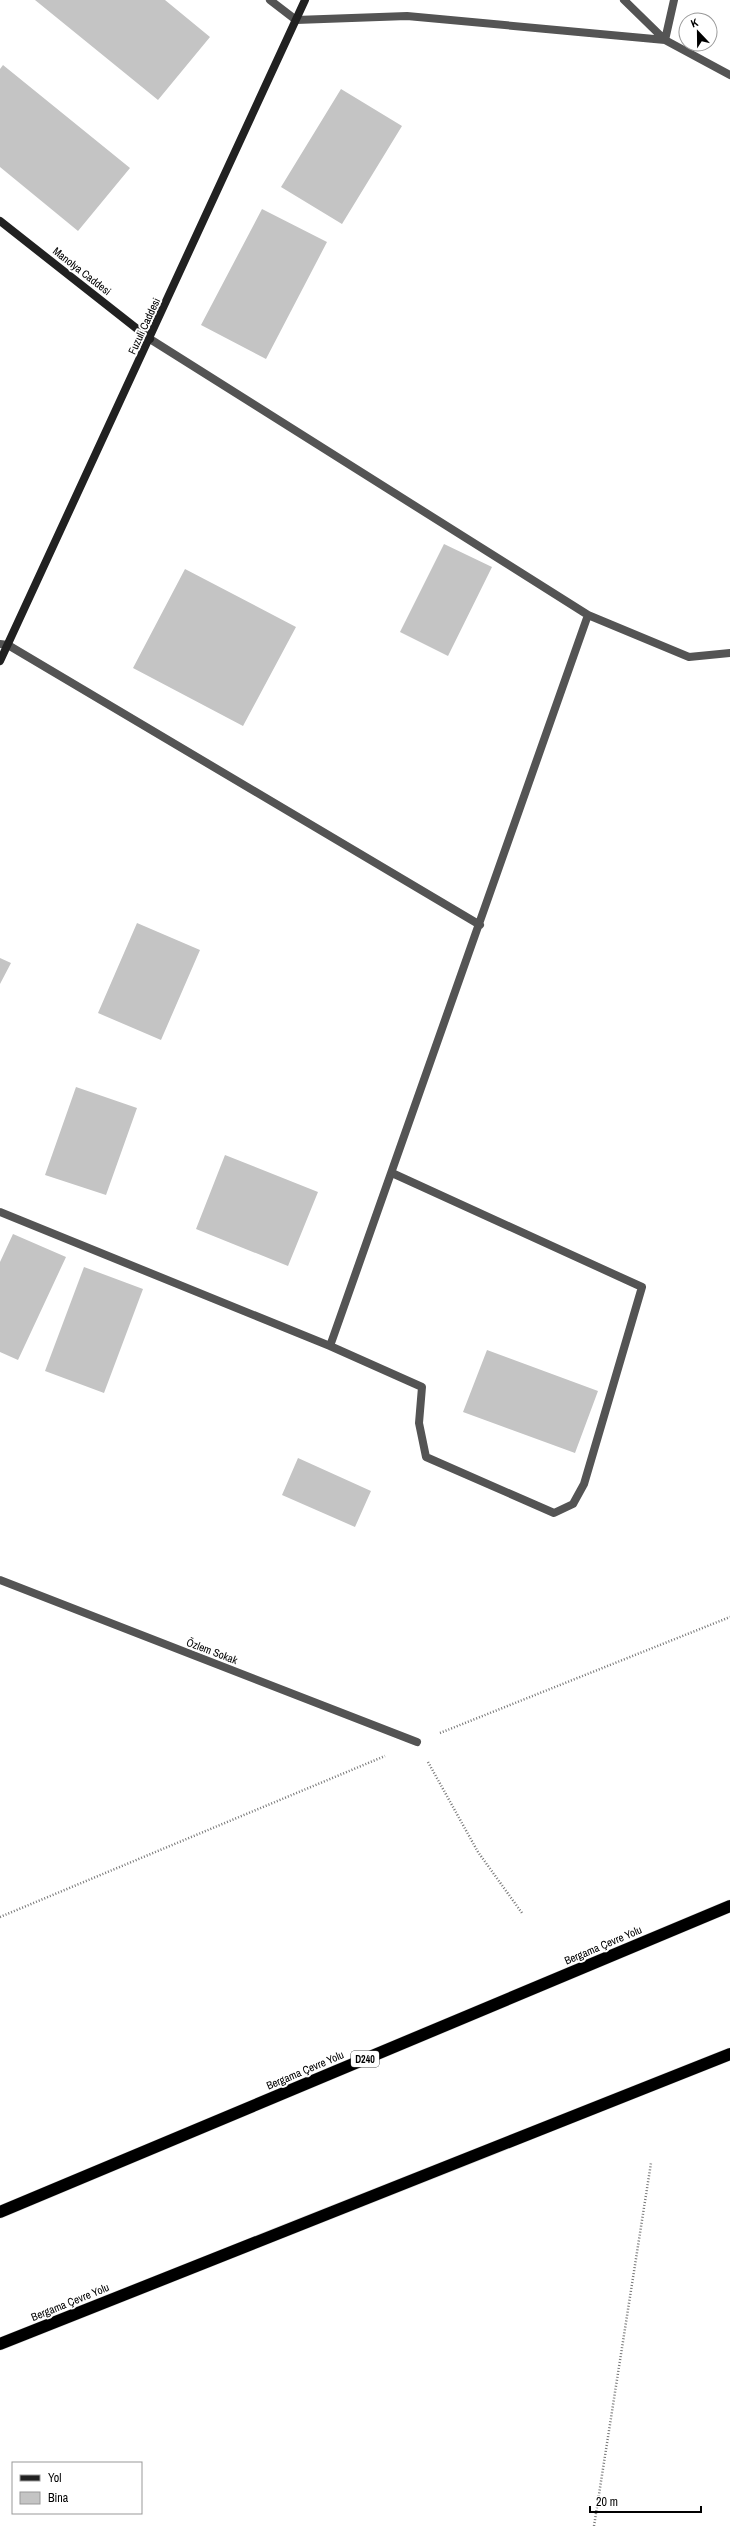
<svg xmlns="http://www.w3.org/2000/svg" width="730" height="2526" viewBox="0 0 730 2526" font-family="'Archivo Narrow',sans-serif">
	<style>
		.building { fill: #c4c4c4 }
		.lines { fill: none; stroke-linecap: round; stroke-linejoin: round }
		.highway-casing { stroke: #dbdbdb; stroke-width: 13 }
		.path { stroke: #767676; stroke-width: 2.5; stroke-dasharray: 1 2; stroke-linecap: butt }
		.street { stroke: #545454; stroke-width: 8 }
		.secondary { stroke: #212121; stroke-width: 8 }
		.highway { stroke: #000; stroke-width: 12 }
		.labels { text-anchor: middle; stroke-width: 4; stroke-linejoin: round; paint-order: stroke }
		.shield { fill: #fff; stroke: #4c4c4c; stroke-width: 1 }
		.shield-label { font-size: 10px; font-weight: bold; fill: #000 }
		.street-label { font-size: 11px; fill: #000; stroke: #fff }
	</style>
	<rect width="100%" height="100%" fill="#fff"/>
	<path class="building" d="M35,0H165L210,37L158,100Z
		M3,65L130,168L78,231L0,167V69Z
		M341,89L402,126L342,224L281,187Z
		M262,209L327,242L266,359L201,325Z
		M444,544L492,567L448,656L400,632Z
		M185,569L296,627L243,726L133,668Z
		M137,923L200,950L161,1040L98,1013Z
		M0,958L11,963L0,984Z
		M76,1087L137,1108L106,1195L45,1175Z
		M225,1155L318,1192L288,1266L196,1229Z
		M13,1234L66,1257L18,1360L0,1352V1262Z
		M84,1267L143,1289L104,1393L45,1371Z
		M487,1350L598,1391L575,1453L463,1412Z
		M298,1458L371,1491L355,1527L282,1495Z"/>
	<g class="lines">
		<g class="highway-casing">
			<path id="highway" d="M0,2212L730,1906
				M0,2344L730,2054"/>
		</g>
		<path class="path" d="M440,1733L730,1617
			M428,1762L478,1852L522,1913
			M0,1917L385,1756
			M594,2526L651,2163"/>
		<path class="street" d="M270,0L296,20L407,16L665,40L730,75
			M624,0L665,40
			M665,40L674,0
			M150,339L588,615L689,657L730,653
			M0,644L8,645L480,925
			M0,1212L330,1346L588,615
			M330,1346L422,1387L419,1423L426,1457L554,1513L573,1504L584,1484L642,1287L392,1173
			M0,1580L417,1742"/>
		<path class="secondary" d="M0,221L150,339
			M0,661L305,0"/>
		<use href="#highway" class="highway"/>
	</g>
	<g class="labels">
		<rect class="shield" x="351" y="2051" width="28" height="16" rx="3"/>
		<g class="shield-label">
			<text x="365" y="2063">D240</text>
		</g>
		<g class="street-label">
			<text transform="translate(82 271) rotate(38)" y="4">Manolya Caddesi</text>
			<text transform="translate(144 326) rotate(-65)" y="4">Fuzuli Caddesi</text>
			<text transform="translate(212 1651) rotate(21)" y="4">Özlem Sokak</text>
			<text transform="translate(603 1945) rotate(-23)" y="4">Bergama Çevre Yolu</text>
			<text transform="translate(305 2070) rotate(-23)" y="4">Bergama Çevre Yolu</text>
			<text transform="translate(70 2302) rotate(-22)" y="4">Bergama Çevre Yolu</text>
		</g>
	</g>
	<rect x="12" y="2462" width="130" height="52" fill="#ffffff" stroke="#999999"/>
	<rect x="20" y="2475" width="20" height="6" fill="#212121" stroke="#999999"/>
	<text x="48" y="2482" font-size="12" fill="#000000">Yol</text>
	<rect x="20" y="2492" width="20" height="12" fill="#c4c4c4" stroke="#999999"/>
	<text x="48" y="2502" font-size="12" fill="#000000">Bina</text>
	<g transform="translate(698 32) rotate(338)"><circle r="19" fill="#ffffff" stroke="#999999"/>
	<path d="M0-3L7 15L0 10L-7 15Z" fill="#000000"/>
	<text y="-6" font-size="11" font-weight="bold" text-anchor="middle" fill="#000000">K</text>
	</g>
	<path d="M590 2506v6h111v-6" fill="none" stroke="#000000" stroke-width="2"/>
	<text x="596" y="2506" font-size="12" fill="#000000" stroke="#ffffff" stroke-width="3" paint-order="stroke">20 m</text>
</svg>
